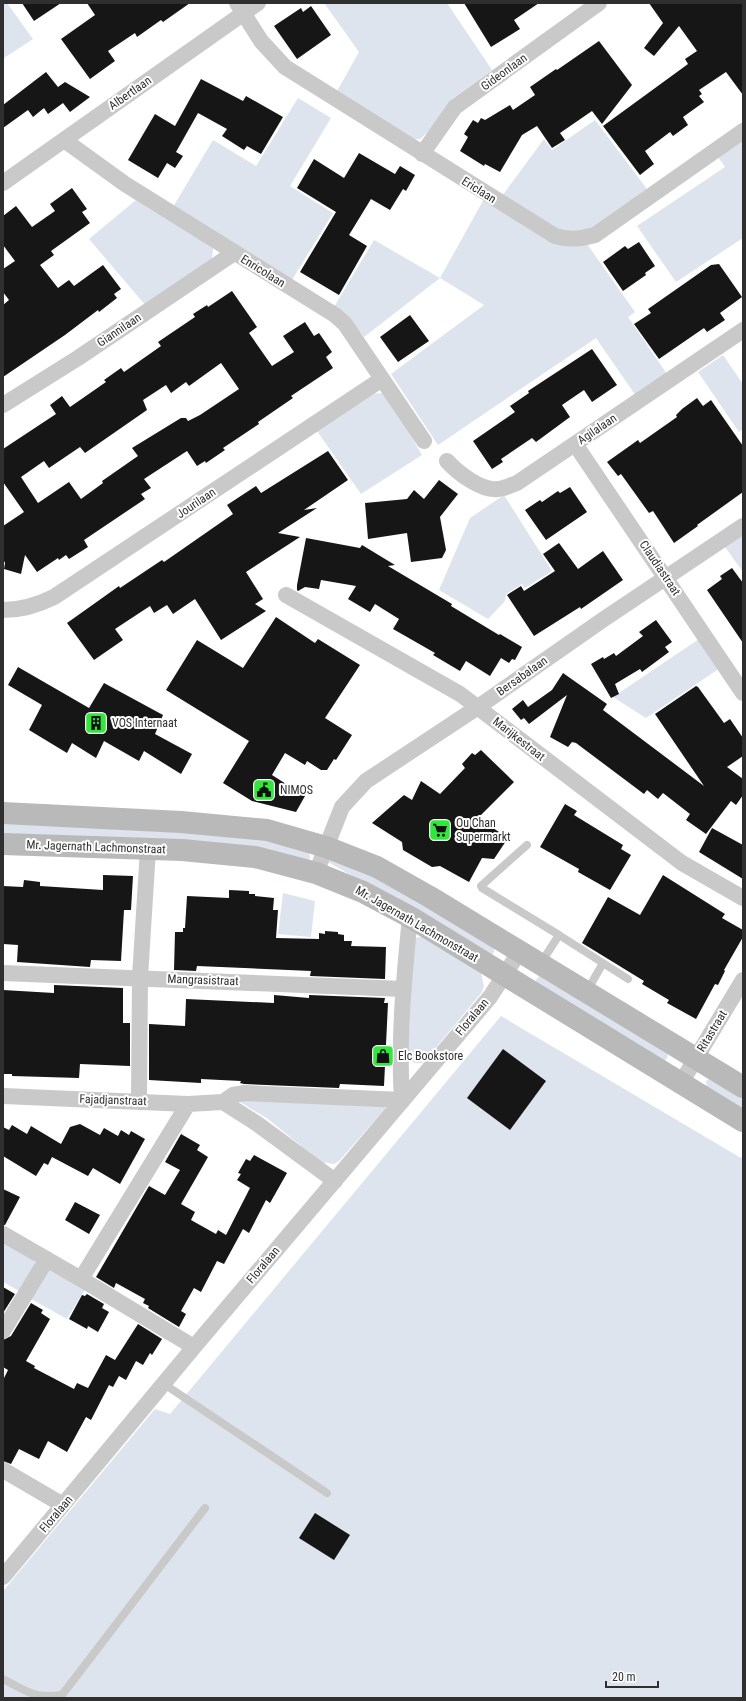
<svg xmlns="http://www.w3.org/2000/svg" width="746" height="1701" viewBox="0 0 746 1701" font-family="'Roboto Condensed',sans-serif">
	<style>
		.green { fill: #dde4ed }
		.building { fill: #161616; fill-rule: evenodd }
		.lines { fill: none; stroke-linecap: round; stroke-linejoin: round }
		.service { stroke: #c9c9c9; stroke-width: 8 }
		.minor { stroke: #c9c9c9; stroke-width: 16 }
		.secondary { stroke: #b9b9b9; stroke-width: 22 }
		.labels { text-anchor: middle; stroke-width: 4; stroke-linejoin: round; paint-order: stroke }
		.street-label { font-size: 12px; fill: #2f2f2f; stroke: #fff }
		.poi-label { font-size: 12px; fill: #2f2f2f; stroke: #fff; text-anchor: start }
	</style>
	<rect width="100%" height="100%" fill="#fff"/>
	<path class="green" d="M3,3H7L33,39L4,58Z
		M324,3H447L492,70L452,99L429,131L420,139H411L336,93L359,52Z
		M298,98L331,118L290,186L333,213L292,280L173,207L213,140L256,166Z
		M595,120L647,189L596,227L586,231L559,230L502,196L544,139L552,150Z
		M743,140V238L676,282L637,226L725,167L718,157Z
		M484,199L587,244L635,312L628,317L667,374L636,396L596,338L438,445L391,374L484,305L440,278L364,337L350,320L334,307L374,240L440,278Z
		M136,200L213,248L212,259L146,306L89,239Z
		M723,355L743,384V429L739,432L698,372Z
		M381,393L386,394L422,455L361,494L317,431L374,394Z
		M504,495L552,571L525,588L522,584L506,594L505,601L488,619L439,590L470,518Z
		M743,535V572L725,547Z
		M699,639L720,668L646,718L613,697Z
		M3,823L202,832L254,838L306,850C310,854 311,856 309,861L3,836Z
		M329,860L383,880L494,948V952L491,956L328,862Z
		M283,893L315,901L311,937L278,934Z
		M418,937H424L481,973L484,986L482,992L424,1062C416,1065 412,1063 408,1056L413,940Z
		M539,976L666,1051L668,1056L665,1061L536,984V980Z
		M501,1016L741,1158L743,1156V1698H3V1591L155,1409L170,1414Z
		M709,1079L743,1096V1112L707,1089L706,1081Z
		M249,1097L386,1105L385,1109L339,1161L334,1164L321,1162L268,1119L240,1102Z
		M3,1241L33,1258L36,1267L21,1292L3,1282Z
		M48,1269L86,1288L67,1319L31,1299Z"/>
	<path class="building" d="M22,3H61L34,21Z
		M87,3H190L163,22L161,20L137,37L135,33L108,51L115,61L90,79L61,39L95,15Z
		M464,3H539L514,20L520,29L491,47Z
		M649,3H743V95L726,72L699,90L702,94L699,96L704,102L683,117L688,125L673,136L670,132L645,151L654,164L640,175L603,126L688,64L685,59L697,51L679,26L654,56L644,48L663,23Z
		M311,6L331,35L297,59L274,26L301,8L303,12Z
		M599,41L632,85L602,124L592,111L560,133L565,140L552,148L537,126L522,135L500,172L485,164L484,166L460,151L468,137L464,134L473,120L478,123L481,118L485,120L510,105L513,110L535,95L530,87L556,69L557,70Z
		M46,72L58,87L65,82L90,97L70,112L63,103L48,114L44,108L33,117L28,110L3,128V105Z
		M201,79L243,101L246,96L283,117L261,154L247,146L244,150L222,136L227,129L198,113L176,152L183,156L175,168L167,163L158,178L128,160L155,114L175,126Z
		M359,153L395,174L400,166L415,175L406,191L403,189L390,210L371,199L349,235L367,246L339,295L300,272L336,212L297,188L314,159L344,178Z
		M72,188L87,209L82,212L90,223L51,251L54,255L40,265L58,288L69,280L74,286L103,265L121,289L114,294L117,298L99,312L98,310L65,335L3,377V305L9,300L3,292V269L15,261L3,245V216L16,206L32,227L55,211L50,204Z
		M639,242L655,266L645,273L646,275L623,291L603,262L625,246L628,249Z
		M719,264L742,297L720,313L725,320L707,332L704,328L659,359L634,324L651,313L648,309L711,265Z
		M232,291L257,327L249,333L272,366L294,352L283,336L305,322L314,336L319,333L332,352L326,357L333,368L291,396L293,398L258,422L259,424L223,448L225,450L206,463L205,461L197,466L187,451L144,479L151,488L141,494L145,499L84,540L88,547L69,559L66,555L59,560L58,558L37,572L25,555L21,574L4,569L5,563L3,559V526L24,512L3,482V449L56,414L50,405L62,396L70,407L106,382L104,380L121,368L124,372L161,346L158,342L195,317L193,314L207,305L208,307ZM221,363L239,389L200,415L188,421L186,418H181L132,448L138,456L102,481L103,483L81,499L69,482L38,503L21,477L44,461L49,468L80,447L85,453L147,410L143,400L166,385L171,393L186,382L189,386Z
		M410,315L429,341L398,362L380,337Z
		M592,349L617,385L592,402L584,390L562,405L570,417L536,442L532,438L501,459L503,462L492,469L473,441L515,412L510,406L529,393L528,391Z
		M697,398L703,406L711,400L743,446V492L697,525L698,526L674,543L653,511L649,513L621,474L618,476L607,462L638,440L640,443L677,417L676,415L682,409Z
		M328,451L348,480L304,510L317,508L278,533L300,537L246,572L263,599L255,604L266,611L221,640L195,599L173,614L167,605L154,613L150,606L115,629L123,640L94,660L67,623L98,601L119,586L120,588L162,560L164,562L233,514L227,505L256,486L261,493Z
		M439,480L458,494L440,517L446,550L442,558L411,562L407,533L368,539L365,503L407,499L414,490L424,499Z
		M570,487L587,512L546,540L525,510L540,500L542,502L558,491L560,493Z
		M306,538L360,548L362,545L395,565L388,566L452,604L451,606L499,635L500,634L522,647L515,660L512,659L509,663L501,658L490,676L466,661L460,671L433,655L435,653L393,629L399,619L375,604L370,612L348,599L356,586L321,580L319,589L305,587L298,591L297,590V585Z
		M559,543L578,569L603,551L623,580L581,609L580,607L534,636L507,595L521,586L524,591L555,571L543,554Z
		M732,568L743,583V643L707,590L722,579L720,576Z
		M276,617L315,643L318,639L360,665L325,718L352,735L336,760L334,759L327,770H321L307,761L305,765L285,753L272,775L305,796L296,812L252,801L223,783L249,741L166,690L197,640L243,668Z
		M656,620L672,642L665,647L669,652L642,672L640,669L615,684L619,694L611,698L591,664L603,657L604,659L614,653L616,656L643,636L639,632Z
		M18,667L89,708L104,683L163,715L155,734L192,754L181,774L144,751L139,761L104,741L96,758L72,743L67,753L29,730L42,705L8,685Z
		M563,673L607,704L603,710L704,786L655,714L696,686L698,687L724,723L730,719L743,738V756L727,767L743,779V795L736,805L731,801L706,834L686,820L690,814L663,793L658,799L647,790L644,794L576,743L572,742L568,747L550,737L567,695L529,724L524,718L521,720L512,709L523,700L528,707L552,690Z
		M481,750L514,782L478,818L508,838L494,859L482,858L469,882L440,866L432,867L403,850L402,842L372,823L404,795L412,800L421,781L440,794L465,768L462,764L472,753L475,755Z
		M565,804L577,811L574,815L623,845L621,849L631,855L610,890L578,872L579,869L540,847Z
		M712,828L743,845V879L699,852Z
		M103,875L133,876L131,910H124L121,961L91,960L90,967L17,962L18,945L3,944V886L23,887L24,880L40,882V886L103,890Z
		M663,875L725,914L722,918L743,930V937L724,970L725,971L718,985L715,984L696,1019L667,1003L669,1000L642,984L644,981L582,943L608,897L640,915Z
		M229,890L249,891V894H255V896L274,898L273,910H278L276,938L319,939V933L325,934V931L338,932V934L344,935V941H352L351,946L386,947L385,979L310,976L311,971L197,966L196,971L174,970L175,932H183V928H185L187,896L229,898Z
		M54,985L123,988V1023H130V1066L80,1064L79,1078L12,1076V1074H3V990L54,993Z
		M274,995L309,998V995L385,998L384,1003H388L384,1086L340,1084L339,1088L244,1084L240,1083L241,1081L201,1079V1083L149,1080V1024L185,1026L186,999L274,1003Z
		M503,1049L546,1081L510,1130L467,1098Z
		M80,1124L100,1135L104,1128L118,1136L121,1130L129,1135L131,1131L145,1139L120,1184L93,1168L88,1176L52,1157L48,1165L44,1163L36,1176L3,1156V1127L9,1130L12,1125L27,1134L31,1126L61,1144L70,1127Z
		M181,1134L200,1145L197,1150L208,1157L181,1204L195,1212L191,1220L216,1234L218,1230L226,1235L250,1188L237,1180L241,1174L238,1173L246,1159L250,1161L254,1155L287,1173L270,1203L266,1200L249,1233L243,1229L224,1264L217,1261L201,1292L194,1288L181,1311L186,1314L179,1327L148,1308L149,1306L143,1303L145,1299L116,1283L114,1288L96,1277L149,1186L165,1195L180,1170L165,1162Z
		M3,1189L20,1197L5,1225H3Z
		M75,1202L100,1215L89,1234L65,1220Z
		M3,1287L15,1294L3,1313Z
		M87,1294L104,1304L102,1308L109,1312L98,1332L88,1326L87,1329L69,1319L82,1295L85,1296Z
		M31,1303L43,1310L41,1313L50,1319L26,1361L35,1366L34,1368L74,1389L77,1383L88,1388L106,1355L115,1360L138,1324L162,1339L152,1355L150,1353L143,1365L136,1361L126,1380L119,1376L113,1387L109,1385L91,1420L86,1417L67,1452L48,1441L39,1459L19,1449L11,1464L3,1461V1380L8,1370L3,1367V1340L11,1336Z
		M315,1513L350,1535L334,1560L299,1538Z"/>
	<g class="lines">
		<path class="service" d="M527,845L481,886L482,888L559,935L541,963
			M559,935L628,979
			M587,991L603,963
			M164,1384L327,1493
			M3,1679C26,1691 34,1699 62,1695L205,1508"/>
		<path class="minor" d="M237,3L261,41L285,67L555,236C569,240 580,239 595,235L743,131
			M64,140L125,184L335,315L345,324L424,441
			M422,154L455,107L599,3
			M3,183L258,3
			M3,405L78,358L234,253
			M575,444L743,693
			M447,461C458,473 481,491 498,489C504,489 511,485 517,483L743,330
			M286,595L460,694L682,863L743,898
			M3,610C21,610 38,605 54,597L382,379
			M316,873L342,807L366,781L478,707L604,619L743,526
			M3,973L403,989
			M681,1083L743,980
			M3,1096L188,1104L223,1102L256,1123L335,1181
			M139,1101L140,977L148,849
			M223,1102L233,1095L245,1093L402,1100C398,1040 404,978 410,917
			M3,1234L81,1279L194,1347
			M81,1279L188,1104
			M3,1331L47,1259
			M3,1470L63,1505
			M3,1577L194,1347L490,997L520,951"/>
		<path class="secondary" d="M3,813L181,822L267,830L326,847L377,867L430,897L743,1087
			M3,844L182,850L255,857L316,873L363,892L410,917L743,1121"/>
	</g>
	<defs>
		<g id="building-square" transform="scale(1.15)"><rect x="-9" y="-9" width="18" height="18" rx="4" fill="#32e63d" stroke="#fff"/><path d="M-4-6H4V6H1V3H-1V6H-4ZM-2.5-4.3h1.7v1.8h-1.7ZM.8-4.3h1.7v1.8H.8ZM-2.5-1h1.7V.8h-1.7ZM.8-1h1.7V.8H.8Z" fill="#111"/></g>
		<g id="civic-square" transform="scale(1.15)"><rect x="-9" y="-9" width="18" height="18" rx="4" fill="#32e63d" stroke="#fff"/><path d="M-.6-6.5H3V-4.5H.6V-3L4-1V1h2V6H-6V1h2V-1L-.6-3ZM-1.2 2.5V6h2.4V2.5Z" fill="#111"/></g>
		<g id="supermarket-square" transform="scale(1.15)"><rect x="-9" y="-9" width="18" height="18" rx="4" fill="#32e63d" stroke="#fff"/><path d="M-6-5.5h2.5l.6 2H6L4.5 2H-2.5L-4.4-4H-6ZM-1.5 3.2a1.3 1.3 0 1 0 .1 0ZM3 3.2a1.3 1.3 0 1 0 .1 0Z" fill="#111"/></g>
		<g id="shop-square" transform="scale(1.15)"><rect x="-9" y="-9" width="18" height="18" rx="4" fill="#32e63d" stroke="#fff"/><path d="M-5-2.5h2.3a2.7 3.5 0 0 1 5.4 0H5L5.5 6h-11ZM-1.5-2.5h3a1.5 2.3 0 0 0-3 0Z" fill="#111"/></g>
	</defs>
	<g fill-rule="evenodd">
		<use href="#building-square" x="96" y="723"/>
		<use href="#civic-square" x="264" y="790"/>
		<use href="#supermarket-square" x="440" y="830"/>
		<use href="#shop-square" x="383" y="1056"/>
	</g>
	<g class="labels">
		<g class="street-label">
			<text transform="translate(504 72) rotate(-36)" y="4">Gideonlaan</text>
			<text transform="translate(130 93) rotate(-35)" y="4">Albertlaan</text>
			<text transform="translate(479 190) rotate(32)" y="4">Ericlaan</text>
			<text transform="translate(263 271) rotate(32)" y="4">Enricolaan</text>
			<text transform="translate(119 330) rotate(-34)" y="4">Giannilaan</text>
			<text transform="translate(597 429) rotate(-34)" y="4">Agilalaan</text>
			<text transform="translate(196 503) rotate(-34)" y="4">Jourilaan</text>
			<text transform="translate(660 568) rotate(56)" y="4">Claudiastraat</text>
			<text transform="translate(522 676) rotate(-35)" y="4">Bersabalaan</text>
			<text transform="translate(519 739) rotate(38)" y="4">Marijkestraat</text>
			<text transform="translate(96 847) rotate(2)" y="4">Mr. Jagernath Lachmonstraat</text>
			<text transform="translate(417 924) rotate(30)" y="4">Mr. Jagernath Lachmonstraat</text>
			<text transform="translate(203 980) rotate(2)" y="4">Mangrasistraat</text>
			<text transform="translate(472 1017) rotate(-50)" y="4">Floralaan</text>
			<text transform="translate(712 1031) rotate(-59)" y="4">Ritastraat</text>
			<text transform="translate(113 1100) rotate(2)" y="4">Fajadjanstraat</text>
			<text transform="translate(263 1265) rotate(-50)" y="4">Floralaan</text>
			<text transform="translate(56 1514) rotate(-50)" y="4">Floralaan</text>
		</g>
		<g class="poi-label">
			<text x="112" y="727">VOS Internaat</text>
			<text x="280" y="794">NIMOS</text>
			<text x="456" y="827">Ou Chan<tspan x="456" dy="14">Supermarkt</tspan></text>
			<text x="398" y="1060">Elc Bookstore</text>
		</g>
	</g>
	<rect width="746" height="1701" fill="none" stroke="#2f2f2f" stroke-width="8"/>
	<path d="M606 1681v6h52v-6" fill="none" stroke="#2f2f2f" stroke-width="2"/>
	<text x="612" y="1681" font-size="12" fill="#2f2f2f" stroke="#ffffff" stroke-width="3" paint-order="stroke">20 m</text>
</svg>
